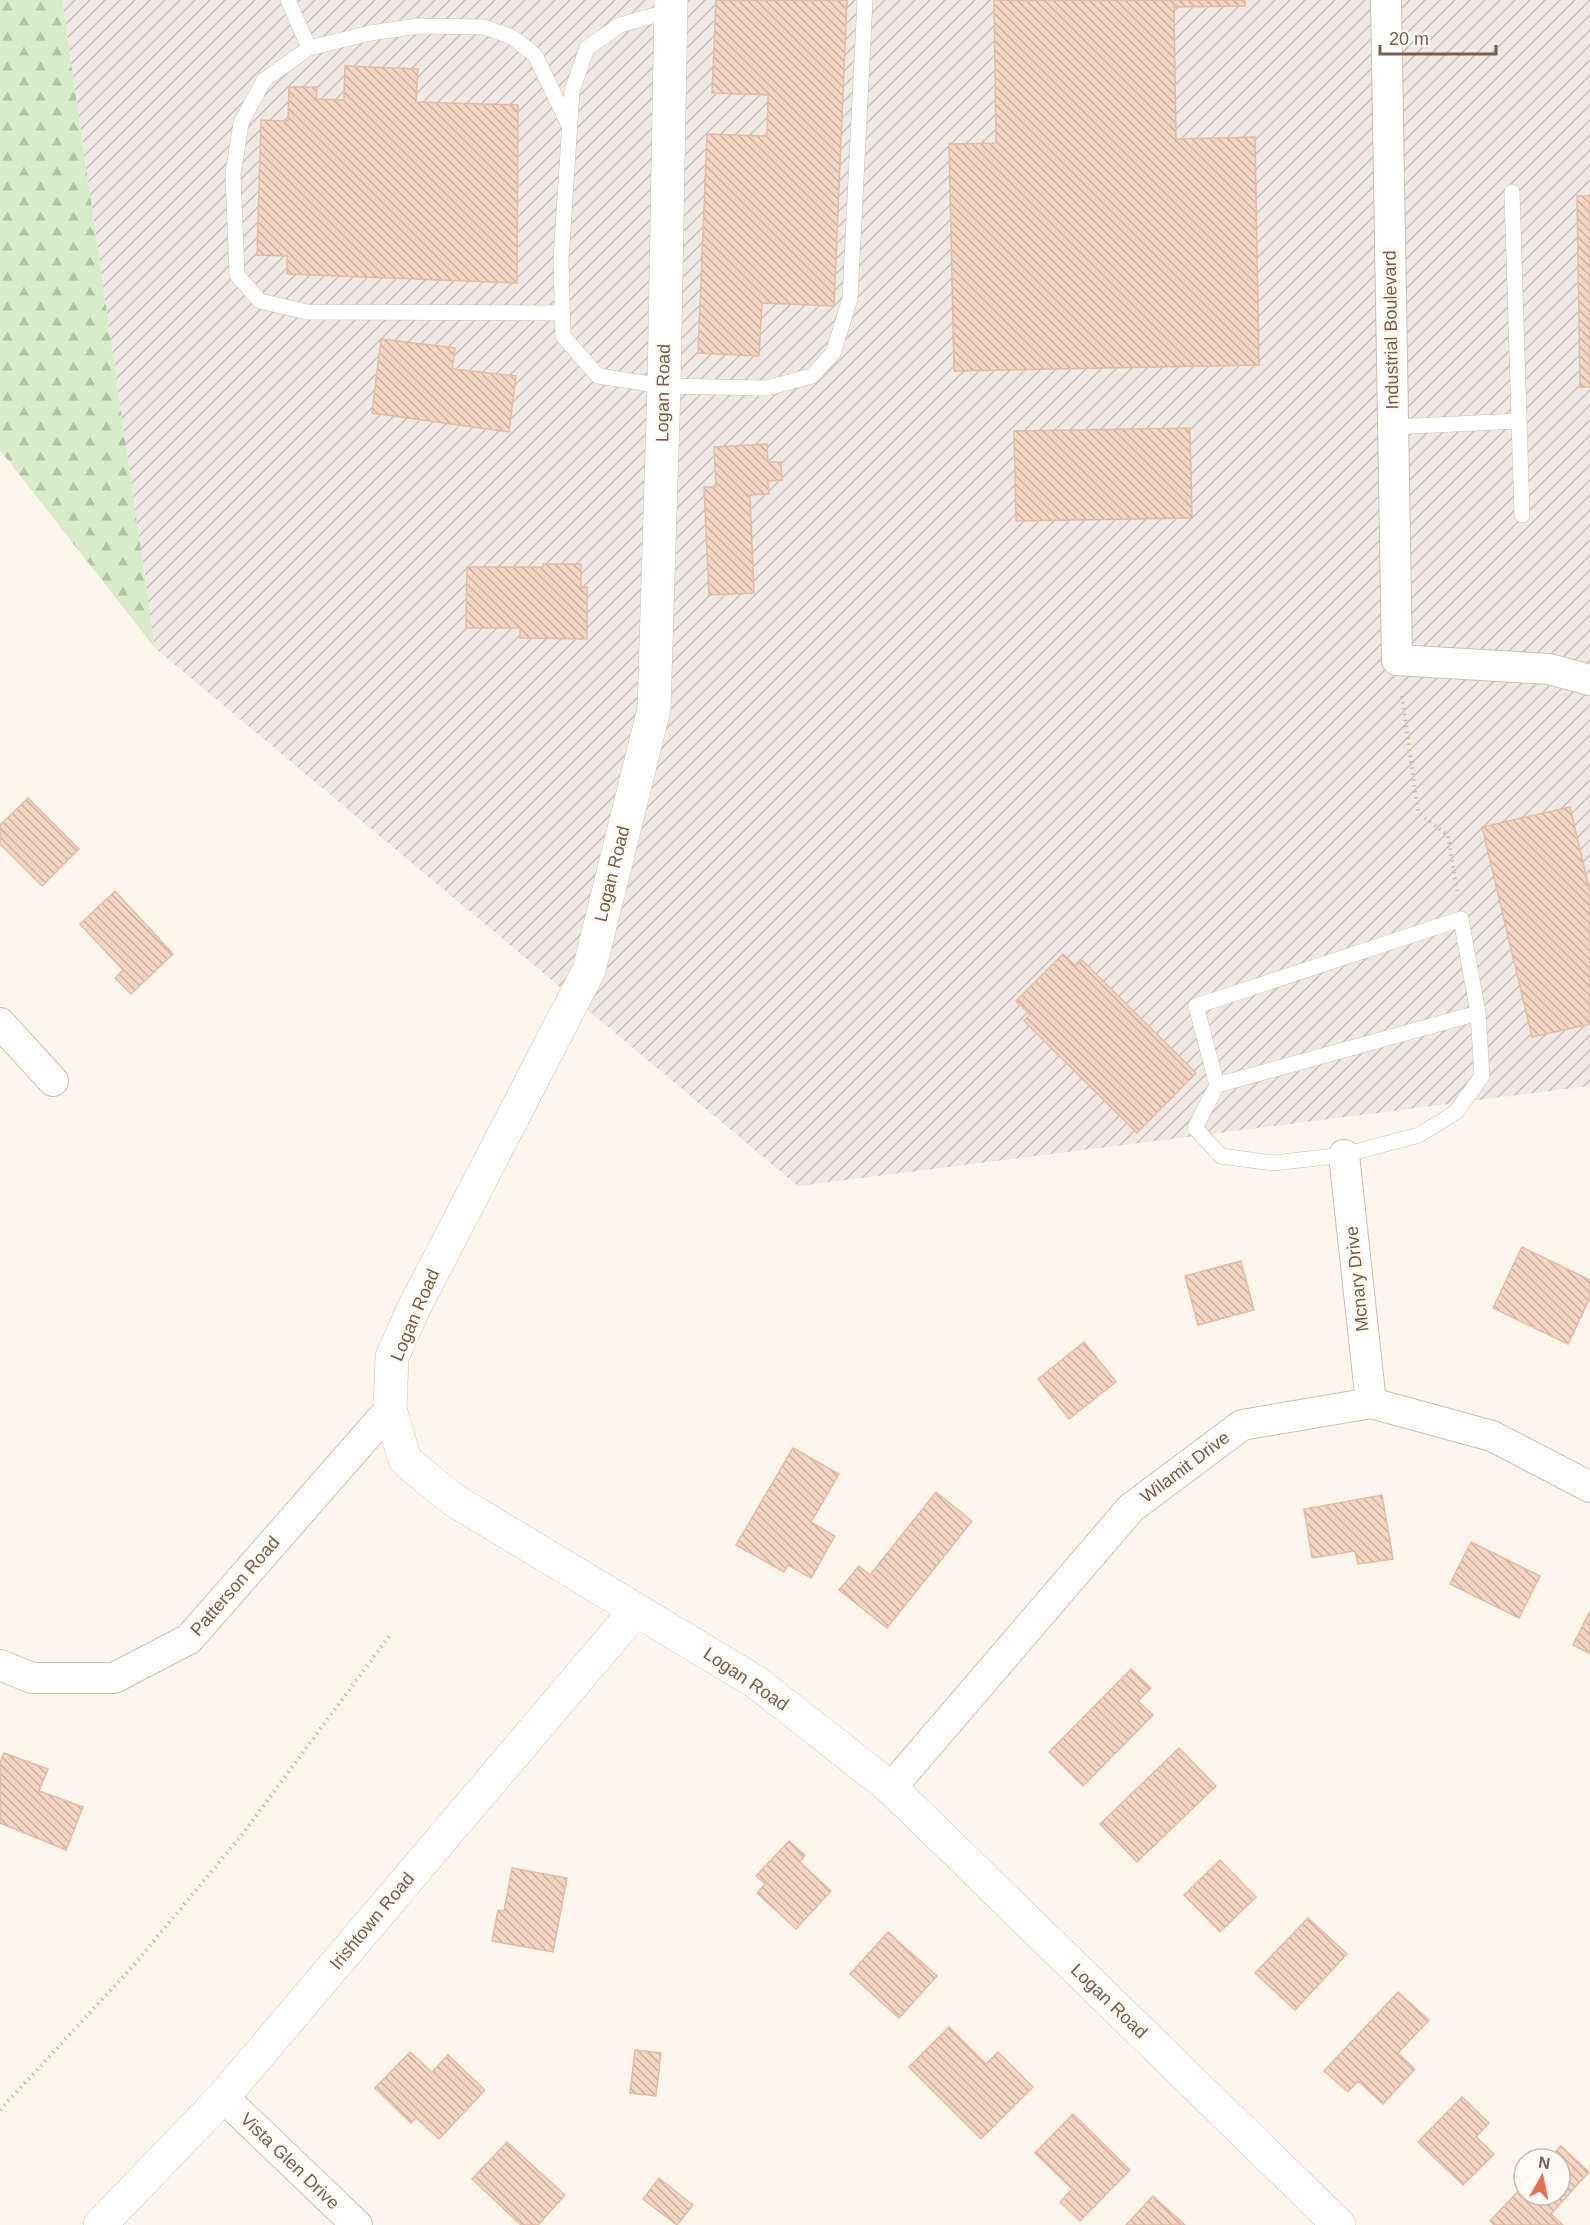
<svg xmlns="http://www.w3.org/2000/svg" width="1590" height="2225" viewBox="0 0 1590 2225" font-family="Arial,sans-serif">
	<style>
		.industrial { fill: url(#industrial-furrows) }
		.forest { fill: url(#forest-firs) }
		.building { fill: url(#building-back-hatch); stroke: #e6bba3; stroke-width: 1.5 }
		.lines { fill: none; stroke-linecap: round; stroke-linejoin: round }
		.service-casing { stroke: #d1beb0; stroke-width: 16 }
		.minor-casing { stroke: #d1beb0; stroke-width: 32 }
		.tertiary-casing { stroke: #d1beb0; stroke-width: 34 }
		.path { stroke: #d9b8a5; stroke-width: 4; stroke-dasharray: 1.5 4.5; stroke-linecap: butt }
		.service { stroke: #fff; stroke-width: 15 }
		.minor { stroke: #fff; stroke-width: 30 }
		.tertiary { stroke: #fff; stroke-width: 33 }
		.labels { text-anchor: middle; stroke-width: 6; stroke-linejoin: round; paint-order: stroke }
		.street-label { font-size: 18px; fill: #7a5c4d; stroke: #fffaf3 }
	</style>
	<defs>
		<pattern id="industrial-furrows" width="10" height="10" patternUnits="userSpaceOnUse" patternTransform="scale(1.5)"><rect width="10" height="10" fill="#efe9e4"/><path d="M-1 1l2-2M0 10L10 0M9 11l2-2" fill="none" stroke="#c7c0bb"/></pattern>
		<pattern id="forest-firs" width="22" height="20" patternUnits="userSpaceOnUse" patternTransform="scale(1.5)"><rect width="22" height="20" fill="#d8ecc9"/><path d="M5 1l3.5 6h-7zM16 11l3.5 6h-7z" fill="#b4c2a5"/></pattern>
		<pattern id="building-back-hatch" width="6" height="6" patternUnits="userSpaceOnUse" patternTransform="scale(1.5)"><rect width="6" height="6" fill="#f3d5c3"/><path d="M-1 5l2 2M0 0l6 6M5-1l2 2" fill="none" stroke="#cab0a1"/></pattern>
	</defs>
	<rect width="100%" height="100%" fill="#fdf6ec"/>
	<path class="industrial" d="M62,0H1590V1086L798,1186L155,648Z"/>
	<path class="forest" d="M0,0H62L155,648L0,450Z"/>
	<path class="building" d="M716,0H847L834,306L762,303L759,356L698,353L707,134L767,136L768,95L712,93Z
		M994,0H1245V6L1174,7L1176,139L1255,137L1259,365L954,371L949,144L996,143Z
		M345,66L418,69L416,102L518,105L517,283L287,274V256L257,255L261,120L288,121L289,87H317L316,99L344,100Z
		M1577,196H1590V387H1580Z
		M381,339L455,348L452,369L516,376L509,432L372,413Z
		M1190,428L1192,518L1016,521L1014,431Z
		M767,444L768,462H781L782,480L768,481L769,494L750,495L754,593L709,595L704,487H716L714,447Z
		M543,564H581V588L587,587V639L520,638V628H466L467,567H543Z
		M28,798L79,849L42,886L0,844V825Z
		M1570,807L1590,892V1024L1532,1037L1482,827Z
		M115,891L173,954L131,994L115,978L123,970L80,924Z
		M1063,954L1076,966L1082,960L1196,1073L1137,1133L1024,1021L1030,1014L1016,1001Z
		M1522,1247L1590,1280V1298L1568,1344L1493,1308Z
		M1241,1261L1254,1310L1198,1325L1185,1276Z
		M1084,1342L1116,1382L1069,1419L1038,1379Z
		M793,1448L839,1474L811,1522L835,1536L811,1578L788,1565L784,1572L736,1545Z
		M936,1492L972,1521L887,1628L839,1590L859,1566L870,1575Z
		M1382,1495L1393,1559L1358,1564L1355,1551L1312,1558L1304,1509Z
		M1471,1542L1540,1576L1519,1618L1450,1584Z
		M1590,1611V1654L1573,1645Z
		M1131,1669L1151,1688L1138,1701L1153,1715L1083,1786L1049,1752Z
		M1179,1748L1216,1786L1137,1862L1100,1824Z
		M4,1753L48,1769L39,1791L83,1807L66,1850L0,1823V1763Z
		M789,1841L805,1855L800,1862L831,1891L796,1929L757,1893L765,1884L756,1876Z
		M1220,1860L1256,1897L1220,1932L1184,1895Z
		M512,1868L567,1878L553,1952L492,1941L498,1910L504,1911Z
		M1308,1918L1347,1954L1295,2010L1255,1973Z
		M888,1932L937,1976L899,2018L850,1974Z
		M1398,1992L1429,2020L1398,2053L1415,2069L1383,2104L1358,2081L1348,2092L1324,2071Z
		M949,2027L986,2064L998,2052L1033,2087L981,2139L909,2067Z
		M635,2050L661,2053L656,2096L630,2093Z
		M410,2052L432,2072L448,2055L485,2090L439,2139L416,2118L411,2123L375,2088Z
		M1462,2097L1489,2123L1476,2137L1494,2154L1463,2185L1418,2142Z
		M1073,2114L1130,2170L1080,2221L1060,2202L1072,2189L1035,2153Z
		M507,2142L565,2195L538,2225H521L472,2179Z
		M1561,2146L1589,2172L1551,2214L1563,2225H1494L1490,2221L1524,2185V2195H1560V2159H1548Z
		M659,2178L693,2205L677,2225L643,2199Z
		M1153,2196L1185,2225H1126Z"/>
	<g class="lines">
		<g class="service-casing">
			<path id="service" d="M288,0L309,48
				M670,11L620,25L587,48L572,91L561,259L563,336L598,376L664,386L767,388L812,376L833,353L850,299L865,0
				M1512,192L1522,515
				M562,313L307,312L260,301L237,275L233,174L241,123L264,80L309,48L370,33L418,26L484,27L512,37L535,55L569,125
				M1393,427L1518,421
				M1217,1085L1196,1006L1461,919L1478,1013L1482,1076L1456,1112L1419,1135L1344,1155L1273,1163L1221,1156L1195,1128L1217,1085L1478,1013"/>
		</g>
		<g class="minor-casing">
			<path id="minor" d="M1386,0L1397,660L1549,669L1590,680
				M0,1023L53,1081
				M1344,1155L1371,1403
				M0,1665L32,1678H114L189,1639L390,1409
				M891,1788L1131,1508L1242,1425L1371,1403L1492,1436L1590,1487
				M223,2097L357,2225"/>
		</g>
		<g class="tertiary-casing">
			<path id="tertiary" d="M671,0L664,386L654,709L589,970L414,1308L392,1357L390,1409L405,1460L452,1499L756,1682L891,1788L1339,2225
				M100,2225L223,2097L636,1610"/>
		</g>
		<path class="path" d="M1402,696L1418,812L1448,836L1457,891
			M0,2110L133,1966L241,1836L390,1635"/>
		<use href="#service" class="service"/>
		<use href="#minor" class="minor"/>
		<use href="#tertiary" class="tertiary"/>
	</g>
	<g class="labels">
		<g class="street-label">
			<text transform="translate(1391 330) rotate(-91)" y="6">Industrial Boulevard</text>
			<text transform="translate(663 393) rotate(-89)" y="6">Logan Road</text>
			<text transform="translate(612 874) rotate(-76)" y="6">Logan Road</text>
			<text transform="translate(1357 1279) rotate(-96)" y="6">Mcnary Drive</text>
			<text transform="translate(415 1315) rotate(-67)" y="6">Logan Road</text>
			<text transform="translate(1185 1467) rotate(-37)" y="6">Wilamit Drive</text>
			<text transform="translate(235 1586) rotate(-49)" y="6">Patterson Road</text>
			<text transform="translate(746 1679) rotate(34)" y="6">Logan Road</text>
			<text transform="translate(372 1921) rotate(-50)" y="6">Irishtown Road</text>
			<text transform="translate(1109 2001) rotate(44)" y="6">Logan Road</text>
			<text transform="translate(290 2161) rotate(44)" y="6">Vista Glen Drive</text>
		</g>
	</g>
	<g transform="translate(1542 2177) rotate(9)"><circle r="28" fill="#fffaf3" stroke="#cabbb1" stroke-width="1.5"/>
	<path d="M0-4.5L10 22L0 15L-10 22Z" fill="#e76f51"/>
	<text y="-9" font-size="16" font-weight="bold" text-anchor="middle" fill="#7a5c4d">N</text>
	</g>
	<path d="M1380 45v9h116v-9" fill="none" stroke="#7a5c4d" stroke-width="3"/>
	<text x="1389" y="45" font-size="18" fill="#7a5c4d" stroke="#fffaf3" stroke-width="4.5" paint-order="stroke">20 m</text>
</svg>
